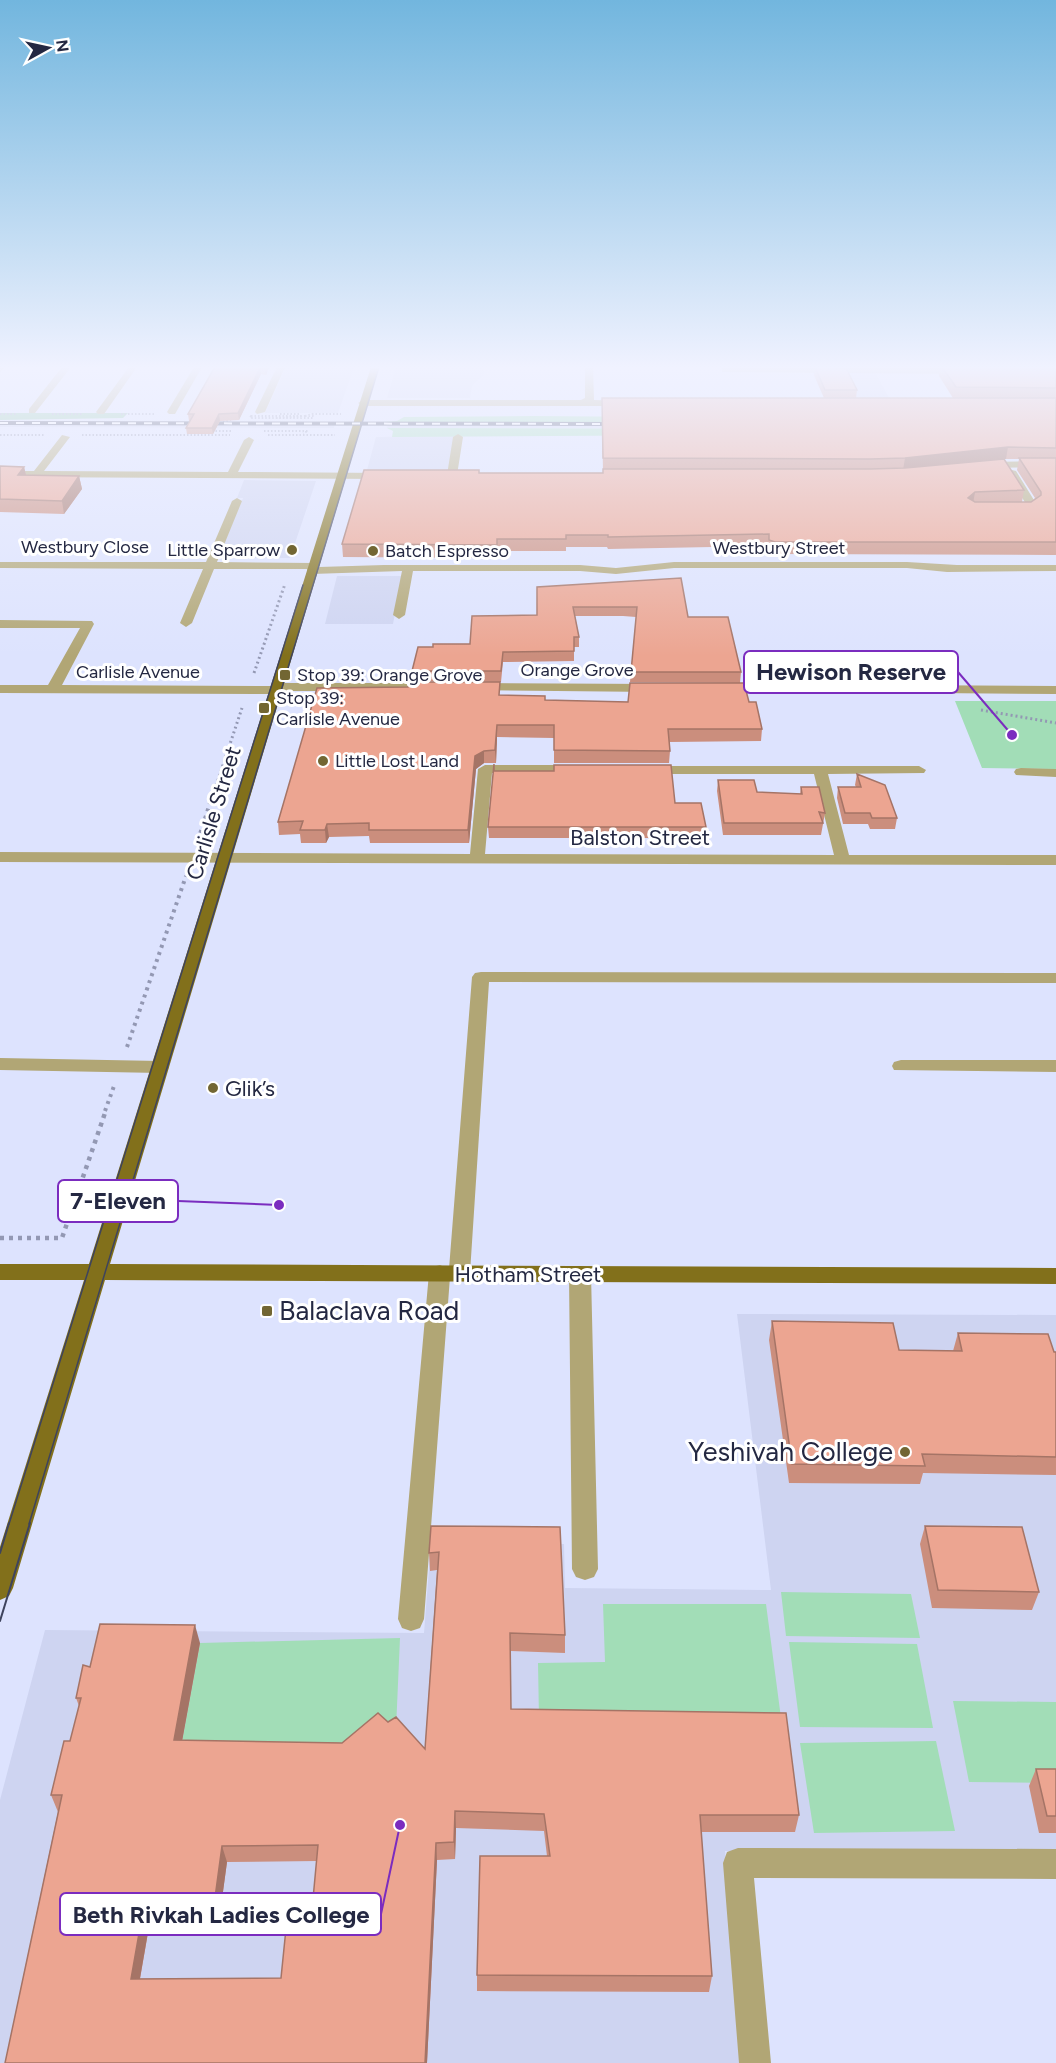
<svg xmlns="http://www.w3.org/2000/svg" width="1056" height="2063" viewBox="0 0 1056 2063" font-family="Figtree,sans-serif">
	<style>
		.built { fill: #ced4f1 }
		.green { fill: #a2ddb7 }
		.forest { fill: #81c39a }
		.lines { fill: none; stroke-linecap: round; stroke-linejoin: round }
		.path-far3 { stroke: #9398b3; stroke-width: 2; stroke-dasharray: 1.5 2; stroke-linecap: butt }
		.path-far2 { stroke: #9398b3; stroke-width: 3; stroke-dasharray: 2 3; stroke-linecap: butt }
		.path-far1 { stroke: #9398b3; stroke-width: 4; stroke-dasharray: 3 4.5; stroke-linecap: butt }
		.path { stroke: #9398b3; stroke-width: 4.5; stroke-dasharray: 4 5; stroke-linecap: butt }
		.minor { fill: #b1a675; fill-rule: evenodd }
		.major { fill: #82701b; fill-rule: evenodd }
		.tram-far1 { stroke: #3e435d; stroke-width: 1.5 }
		.tram { stroke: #3e435d; stroke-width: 2 }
		.rail-casing { stroke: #3e435d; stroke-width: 4 }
		.rail { stroke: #fff; stroke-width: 2; stroke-dasharray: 8; stroke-linecap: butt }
		.path-bridge { stroke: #9398b3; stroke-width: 2; stroke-dasharray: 1.5 2; stroke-linecap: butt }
		.wall { fill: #cb8e7d; fill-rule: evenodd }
		.shaded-wall { fill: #a57466 }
		.building { fill: #eca591; stroke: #a57466; stroke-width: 1.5; fill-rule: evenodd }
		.poi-dot { fill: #726633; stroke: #fff; stroke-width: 2 }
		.labels { text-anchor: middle; stroke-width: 6; stroke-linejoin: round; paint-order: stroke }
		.far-street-label { font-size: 18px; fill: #242842; stroke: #fff }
		.far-poi-label { font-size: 18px; fill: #242842; stroke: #fff; text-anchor: start }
		.street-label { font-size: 22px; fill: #242842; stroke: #fff }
		.poi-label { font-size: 22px; fill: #242842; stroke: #fff; text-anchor: start }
		.near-poi-label { font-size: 27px; fill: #242842; stroke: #fff; text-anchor: start }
		.leader { fill: none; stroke: #7b2cbf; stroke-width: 2 }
		.callout-dot { fill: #7b2cbf; stroke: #fff; stroke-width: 2 }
		.callout { fill: #fff; stroke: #7b2cbf; stroke-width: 2 }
		.callout-label { font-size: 24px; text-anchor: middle; font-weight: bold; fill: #242842 }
	</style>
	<rect width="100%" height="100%" fill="#dde3fe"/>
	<path class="built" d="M286,367H354L338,413H265Z
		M396,367H484V374L472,386L470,398H387Z
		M812,372H875L890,400H825Z
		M0,422H335L334,428L0,427Z
		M388,422H394L1056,423L764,429L387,428Z
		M454,436L449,470H367L376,437Z
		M244,480L316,481L290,558H218L243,498H237Z
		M337,576H402L393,624H325Z
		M737,1314L1056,1315V1855L725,1851L744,2063H0V1800L45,1630L424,1633L431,1543L564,1544L565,1588L771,1590Z"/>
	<path class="green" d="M533,416L1056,420V423L381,422L397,421L404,417Z
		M387,428L764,429L1056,433L392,437L393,431Z
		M955,701H1056V769L982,768Z
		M781,1592L911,1594L920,1638L786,1636Z
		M603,1604H766L781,1718L539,1719L538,1663L605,1662Z
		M400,1638L396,1729L364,1744L179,1758L200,1643Z
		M789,1642L917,1644L933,1728L800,1727Z
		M953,1701L1056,1702V1783L969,1782Z
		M936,1741L955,1831L814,1833L800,1743Z"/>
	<path class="forest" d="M0,413H128L123,418L0,420Z"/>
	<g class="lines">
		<path class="path-far3" d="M0,414H17
			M52,414H83
			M121,414H155
			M280,414H301
			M312,414H341
			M305,416H313V418H304Z
			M305,416L313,414
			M276,418L305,416
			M223,422L233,419
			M212,431H233
			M264,431H308L303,433
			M0,435H44
			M82,435H230
			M268,435H335"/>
		<path class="path-far2" d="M254,673L285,584
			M981,710L1056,723
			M213,795L242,708"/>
		<path class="path-far1" d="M198,840L213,794
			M127,1047L186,876
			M105,1111L114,1086"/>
		<path class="path" d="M0,1238H62L106,1110"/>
		<path class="minor" d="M0,367H6L0,372Z
			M62,367H71L35,413H29V409Z
			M129,367H137L104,414H98L96,412Z
			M194,367H202L175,414H169L167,412Z
			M277,367H285L265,412L257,414L255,412Z
			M585,367H593L594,400L625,401L630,404L628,406H363L358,403L363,400H581L585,398Z
			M725,367H978L980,371L976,374L722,372V368Z
			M458,434L463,437L457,475L452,478L447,475L453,437Z
			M62,435L70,437L44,471L228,472L244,440L249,437L254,440L238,472L386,473L391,476L386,479L0,477V471H34Z
			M1056,461V467L983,468L978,465L983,462Z
			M1012,470L1016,471L1037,505L1031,511L1014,512L1009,509L1026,504L1007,473Z
			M237,498L242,501L217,562L314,563L318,564L319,567L384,565H580L616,568L674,562H907L957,565H1056V571L947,572L907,568H674L616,574L580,571H413L405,615L399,619L393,615L402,571L312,574L308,573L307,569H214L192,623L186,627L180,623L203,569L0,568V562H206L232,501Z
			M0,620L92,621L94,624L62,685L271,686L277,683H432L439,687L432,691H282L276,694L0,693V685H48L80,628H0Z
			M477,683L654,684L661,688L654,692L472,690L470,687L472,684Z
			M723,684L1056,686V694L718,691L716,688Z
			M485,765H578L585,769L578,773H492L485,854L834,855L814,774H648L641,770L648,766H919L926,770L924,773L828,774L849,855H1056V865L0,862V852L470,854L478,769Z
			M1021,768L1056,769V777L1016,775L1014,772L1016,769Z
			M481,972L1056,973V983L489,982L470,1273L467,1279L459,1281L450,1277L424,1619L420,1628L411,1631L402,1628L398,1619L429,1273L432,1267L440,1265L449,1269L472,977L475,973Z
			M0,1058L160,1061L167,1063L169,1067L167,1071L160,1073L0,1070Z
			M901,1060H1056V1072L894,1070L892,1066L894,1062Z
			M580,1266L588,1268L591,1274L598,1569L594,1577L585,1580L576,1577L572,1569L569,1274L572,1268Z
			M738,1848L1056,1849V1879L754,1878L771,2063H739L723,1863L727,1852Z"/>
		<path class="major" d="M371,367H379L110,1264L1056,1268V1284L105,1280L13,1588L9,1596L0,1600V1547L84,1280H0V1264H89Z"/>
		<path class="tram-far1" d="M9,1524L303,585
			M29,1524L379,367"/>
		<path class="tram" d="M0,1553L9,1523
			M0,1621L30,1523"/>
		<g class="rail-casing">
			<path id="rail" d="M0,423L618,424"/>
		</g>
		<use href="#rail" class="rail"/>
		<path class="path-bridge" d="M251,416H302L301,418H250Z"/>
	</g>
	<path class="wall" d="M214,367H269L266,375L261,374L239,420L220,421L213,434H187L186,428L190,421H189L188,414Z
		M815,367L857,390L856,398H953L939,376L940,367H1056V555L773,554L768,553L767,546L608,549L607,547H566V551H497V558L343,557L342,544L479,473H603L602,409L824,398L814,375ZM1004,459H1019L1017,470L1035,498L1031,502H1022L1024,490Z
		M0,466L24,467L26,475L79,476L82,489L64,514L0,512Z
		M537,587L688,617L741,672L740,683L630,682L636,617L623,616H575L579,637V647H574V661L503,662L501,682L413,681L412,671L433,647L470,644L537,615Z
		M500,695L545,700L628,702H749L762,729L761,741L669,742L670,751L669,763H554V738L497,737L496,763H484L476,769L469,843H370L369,836L329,837L326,843H301L300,834L279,835L278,822Z
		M857,774L897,818L895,829H870L868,824H843L837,798L838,787H856L855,785Z
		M718,780L757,792L800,794L801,787L825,813L821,835H723L717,791Z
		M675,803L706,827L705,838H489L488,827Z
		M772,1321L899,1350L953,1351L958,1333L1056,1352V1475L923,1473L920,1484L789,1483L769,1340Z
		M431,1526L565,1635V1653L511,1651V1709L799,1815L795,1832H701L712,1976L709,1992L477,1991V1975L547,1856L544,1831L456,1828L455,1859L437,1860L427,2063H5L58,1812L51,1795L70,1741L79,1706L76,1698L90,1667L200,1643L182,1741L342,1743L388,1722L425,1749L437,1570L430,1571L429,1553ZM317,1861L313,1899L281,1978L140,1979L150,1921H219L227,1862Z
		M925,1526L1039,1592L1032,1610L932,1608L920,1544Z
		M1036,1769H1056V1833H1039L1029,1786Z"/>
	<path class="shaded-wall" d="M266,367H269L266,375L265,368Z
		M260,368L261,374L239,420L238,413Z
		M219,414L220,421L213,434L212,428Z
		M1008,447L1006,459L903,470L905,458Z
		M24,467L27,479L18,475Z
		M79,476L82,489L64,514L62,501Z
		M975,492L973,504L968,498Z
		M497,725V737L496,763L495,750Z
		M484,751V763L476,769L469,843L468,830L475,756Z
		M327,824L329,837L326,843L325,830Z
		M195,1625L200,1643L179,1758L174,1740Z
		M455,1811L456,1828L455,1859L454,1842Z
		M436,1843L437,1860L427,2063H425Z
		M222,1846L227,1862L219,1921L214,1905Z
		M144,1905L150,1921L137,1995L131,1979Z"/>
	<path class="building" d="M215,367H266L265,368H260L238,413L219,414L212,428H186L194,414H188Z
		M815,367L846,368L857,390H825Z
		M942,367H1056V388L956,387Z
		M602,398H1056V448L1008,447L905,458L870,459L603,458Z
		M1019,458H1056V542H775L769,540V534L608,537V535H566V539H497V545L342,544L364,470H479V473H603V469H870L905,468L1004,459L1024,490L975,492L968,498L975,502H1031L1041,495V492Z
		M0,466L24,467L18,475L79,476L62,501L0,499Z
		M681,578L688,617H728L741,672H631L637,607H573L579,637H574V651L503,652L501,671H412L418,647H433V644H470L472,616L537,615V587Z
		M409,682H500L499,695L545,696V700L628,702L630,683H744L749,702H756L762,729H668L670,751L554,750V725H497L495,750L484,751L475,756L468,830H369V823L327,824L325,830H300L303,821L278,822L317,688L408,687Z
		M494,764V771H554V765H671L675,803H701L706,827H488Z
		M857,774L885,785L897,818H872L870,813H845L838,787H861Z
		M718,780H754L757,792L802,794L801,787H819L825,813L819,812L823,823H724Z
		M772,1321L893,1323L899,1350L962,1351L958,1333L1048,1334L1054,1352H1056V1457L922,1454L925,1466L792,1464Z
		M431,1526L560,1527L565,1635L510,1633L511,1709L786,1713L799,1815H700L712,1976L477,1975L480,1856H550L544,1814L455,1811L454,1842L436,1843L425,2063H5L62,1795H51L64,1741H70L81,1698H76L83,1665L90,1667L100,1624L195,1625L174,1740L342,1743L378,1713L388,1722L396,1717L425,1749L439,1552L429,1553ZM318,1845L313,1899H289L281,1978L131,1979L144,1905H214L222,1846Z
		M925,1526L1022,1527L1039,1592L938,1590Z
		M1036,1769H1056V1816H1047Z"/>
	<linearGradient id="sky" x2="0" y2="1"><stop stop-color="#72b6de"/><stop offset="0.56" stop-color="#f0f2ff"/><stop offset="1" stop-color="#f0f2ff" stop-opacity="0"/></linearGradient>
	<rect width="1056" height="656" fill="url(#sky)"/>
	<g class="poi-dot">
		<circle cx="292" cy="550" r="6"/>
		<circle cx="373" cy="551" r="6"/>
		<rect x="279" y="669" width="12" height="12" rx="3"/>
		<rect x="258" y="702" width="12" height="12" rx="3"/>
		<circle cx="323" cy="761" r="6"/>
		<circle cx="213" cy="1088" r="6"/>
		<rect x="261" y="1305" width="12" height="12" rx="3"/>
		<circle cx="905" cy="1452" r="6"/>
	</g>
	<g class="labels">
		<g class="far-street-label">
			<text x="85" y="553">Westbury Close</text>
			<text x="779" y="554">Westbury Street</text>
			<text x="577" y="676">Orange Grove</text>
			<text x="138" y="678">Carlisle Avenue</text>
		</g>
		<g class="far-poi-label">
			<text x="280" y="556" text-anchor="end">Little Sparrow</text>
			<text x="385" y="557">Batch Espresso</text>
			<text x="297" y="681">Stop 39: Orange Grove</text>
			<text x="276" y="704">Stop 39:<tspan x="276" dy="21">Carlisle Avenue</tspan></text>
			<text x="335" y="767">Little Lost Land</text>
		</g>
		<g class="street-label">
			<text transform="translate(213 813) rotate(-73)" y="8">Carlisle Street</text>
			<text x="640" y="845">Balston Street</text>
			<text x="528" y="1282">Hotham Street</text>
		</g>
		<g class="poi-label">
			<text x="225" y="1096">Glik’s</text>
		</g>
		<g class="near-poi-label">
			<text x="279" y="1320">Balaclava Road</text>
			<text x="893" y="1461" text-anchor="end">Yeshivah College</text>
		</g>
	</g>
	<path class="leader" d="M1012 735L958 672M279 1205L178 1201M400 1825L381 1914"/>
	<g class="callout-dot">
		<circle cx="1012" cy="735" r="6"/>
		<circle cx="279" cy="1205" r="6"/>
		<circle cx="400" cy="1825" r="6"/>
	</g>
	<g class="callout">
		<rect x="744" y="651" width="214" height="42" rx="6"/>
		<rect x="58" y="1180" width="120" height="42" rx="6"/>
		<rect x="60" y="1893" width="321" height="42" rx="6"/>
	</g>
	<g class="callout-label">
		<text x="851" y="680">Hewison Reserve</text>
		<text x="118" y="1209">7-Eleven</text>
		<text x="221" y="1923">Beth Rivkah Ladies College</text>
	</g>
	<g transform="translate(48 48) rotate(82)" stroke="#ffffff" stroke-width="4.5" paint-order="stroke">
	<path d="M0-4.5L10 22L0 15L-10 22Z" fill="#242842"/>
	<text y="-9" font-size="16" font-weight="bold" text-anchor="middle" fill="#242842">N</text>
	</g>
</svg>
